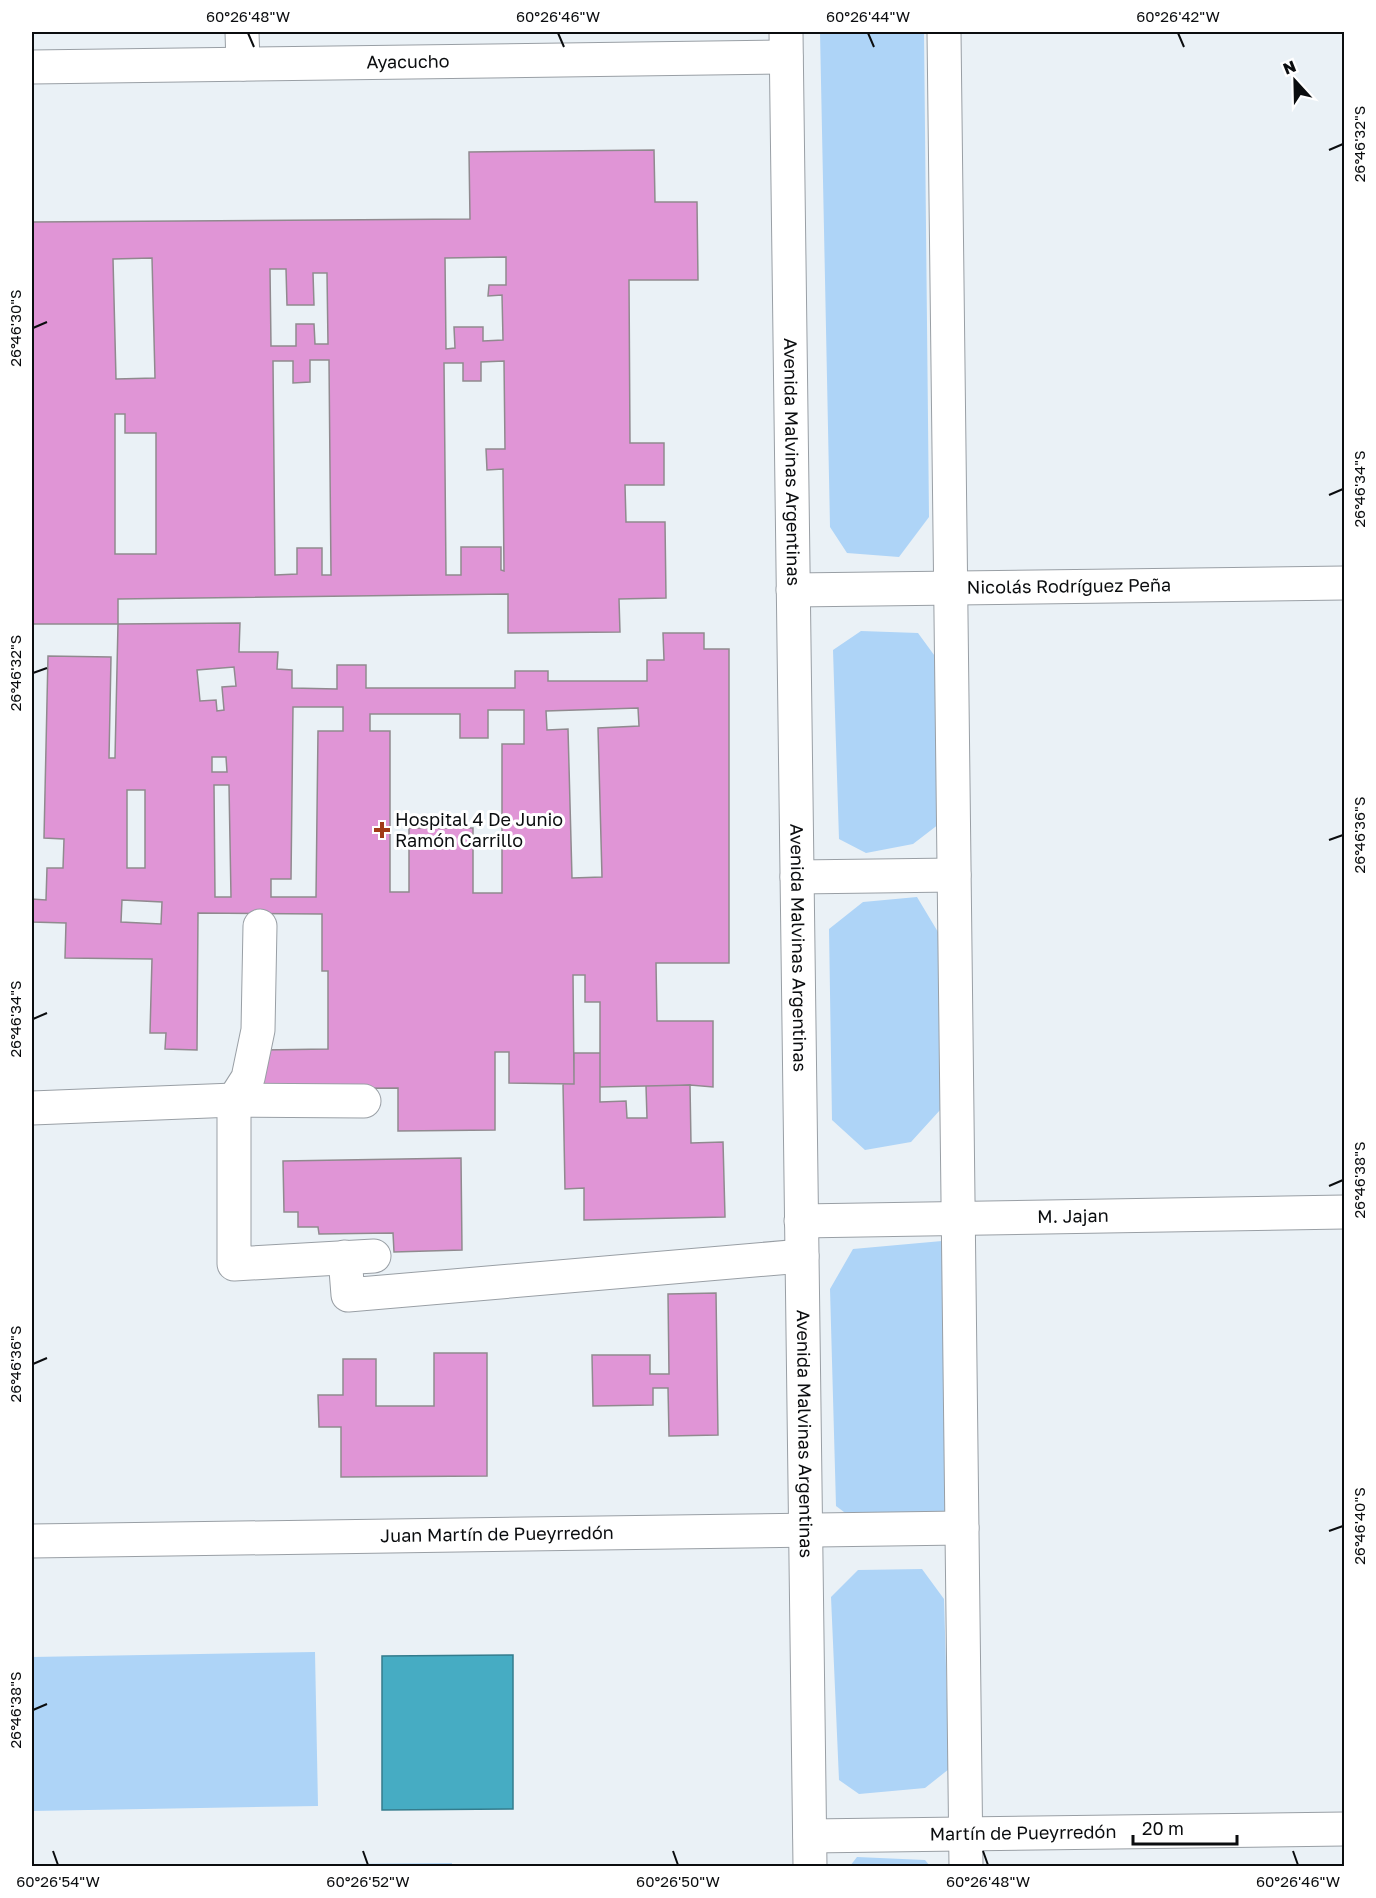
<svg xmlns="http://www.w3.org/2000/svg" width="1376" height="1898" viewBox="0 0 1376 1898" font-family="'Golos Text',sans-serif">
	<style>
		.green { fill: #aed4f7 }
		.water { fill: #46acc3; stroke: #347c8d; stroke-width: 1.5 }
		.building { fill: #e095d6; stroke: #908a8f; stroke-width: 1.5; fill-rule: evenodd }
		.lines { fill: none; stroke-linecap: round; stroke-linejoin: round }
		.minor-casing { stroke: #999fa5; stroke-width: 35 }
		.major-casing { stroke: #999fa5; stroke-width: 35 }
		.path { stroke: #8d9296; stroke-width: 4; stroke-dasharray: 3 4.5; stroke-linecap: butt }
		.minor { stroke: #fff; stroke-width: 33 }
		.major { stroke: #fff; stroke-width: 33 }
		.ticks { fill: none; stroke: #0b0d0f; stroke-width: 2 }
		.poi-dot { fill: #a13a18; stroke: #fff; stroke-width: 2 }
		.labels { text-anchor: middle; stroke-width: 6; stroke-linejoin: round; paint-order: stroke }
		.street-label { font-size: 18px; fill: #0b0d0f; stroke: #fff }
		.poi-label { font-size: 18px; fill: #0b0d0f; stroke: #fff; text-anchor: start }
		.neatline { fill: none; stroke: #0b0d0f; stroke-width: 2 }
		.ticks-label { font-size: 15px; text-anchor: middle; fill: #0b0d0f }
	</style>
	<rect width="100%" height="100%" fill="#eaf1f6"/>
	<path class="green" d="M820,32H924L929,517L899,557L847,553L830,527Z
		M861,631L918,633L937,659L939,824L913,844L866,853L839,839L833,650Z
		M917,897L938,932L941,1109L911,1142L865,1150L832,1120L829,929L863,902Z
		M942,1241L945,1516L856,1521L836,1506L830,1289L853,1249Z
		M922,1569L944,1599L949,1769L925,1788L859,1794L839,1780L831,1597L858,1570Z
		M315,1652L318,1806L32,1811V1657Z
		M857,1857L925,1860L930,1866H850Z
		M452,1863V1866H134Z"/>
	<path class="water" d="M513,1655V1809L382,1810V1656Z"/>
	<path class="building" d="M654,150L655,202H697L698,280H629L630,443H664V485H625L626,522H665L666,598L619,599L620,632L508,633V594L118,599V624H32V222L470,219L469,152ZM506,257V285H489L488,296L502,295L503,340L483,341V327H454L455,348L446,349L445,258ZM152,258L155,378L116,379L113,259ZM270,269H286L287,305H314L313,273H327L328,344H315L314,324H296V346H271ZM310,360H329L331,575H322V548H297V574L275,575L273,361H293V383L310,382ZM504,361L505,449H486L487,470L503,469L504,571L501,570V547H461V575H446L444,363H463V381H481V362ZM115,414H125V433H156V554H115Z
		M240,623L239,652H278L277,669L292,670V688L337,689V665H366V688H515V671H548V681H647V660H664L663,633H704V649H729V963H656L657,1021H713V1087L690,1085L600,1087V1002H585V975H573L574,1084L509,1083V1052H495V1130L398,1131V1088L262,1089V1050L328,1049V971H322V914L198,913L197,1050L165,1049L166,1033H150L152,959L65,958L66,923L32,922V899L46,900L47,868H63L64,839L44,838L48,656L111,657L109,758H115L118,624ZM234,667L236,686L222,687L224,710L217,711L216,700L200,701L197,670ZM293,707H343V731H318L316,897H271V879H291ZM638,708L639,726L598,728L602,877L572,878L568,729L547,730L546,711ZM488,710H524V744H502V893H473V828H409V892H390V731H370V714H460V738H488ZM212,757H226L227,772H212ZM214,785H229L231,897H215ZM127,790H145V868H127ZM122,900L162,902L161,924L121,922Z
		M574,1053H600V1102L626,1101L627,1118H647L646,1086L690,1085L691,1143L723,1142L725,1217L584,1220V1188L565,1189L563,1084H574Z
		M461,1158L462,1250L394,1252L393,1233L319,1234L318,1227H298V1212H284L283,1161Z
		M716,1293L718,1435L669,1436L668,1388H653V1405L593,1406L592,1355H650V1374H669L668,1294Z
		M434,1353H487V1476L341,1477V1427H319L318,1395H343V1359H376V1406H434Z"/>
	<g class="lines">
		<g class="minor-casing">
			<g id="minor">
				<path d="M242,32L243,64"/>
				<path id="s1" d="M32,67L786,57"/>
				<path id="s2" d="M793,590L1344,583"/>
				<path d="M260,926L258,1030L248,1078L234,1100V1264L374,1256"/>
				<path d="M32,1108L234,1100L364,1101"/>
				<path id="s3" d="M801,1221L1344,1212"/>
				<path d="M345,1257L348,1295L802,1256"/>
				<path id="s4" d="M32,1541L962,1528"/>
				<path id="s5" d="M810,1836L1344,1829"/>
			</g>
		</g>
		<g class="major-casing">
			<g id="major">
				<path id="s6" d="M786,32L810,1866"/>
				<path d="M944,32L966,1866"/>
				<path d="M797,877L954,875"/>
			</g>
		</g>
		<path class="path" d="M32,890H34"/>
		<use href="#minor" class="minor"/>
		<use href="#major" class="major"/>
	</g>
	<path class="ticks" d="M248,33L254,47M558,33L564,47M868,33L874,47M1178,33L1184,47M1329,150L1343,144M33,328L47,322M1329,495L1343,489M33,673L47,668M1329,840L1343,835M33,1019L47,1013M1329,1186L1343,1180M33,1364L47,1358M1329,1531L1343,1526M33,1710L47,1704M53,1851L58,1865M363,1851L368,1865M673,1851L678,1865M983,1851L988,1865M1293,1851L1298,1865"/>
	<path class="poi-dot" d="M379 821h6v6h6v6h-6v6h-6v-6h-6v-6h6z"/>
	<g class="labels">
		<g class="street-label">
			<text dy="6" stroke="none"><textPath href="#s1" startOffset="376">Ayacucho</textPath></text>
			<text dy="6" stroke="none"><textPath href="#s6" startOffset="430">Avenida Malvinas Argentinas</textPath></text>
			<text dy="6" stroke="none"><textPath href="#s2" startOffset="276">Nicolás Rodríguez Peña</textPath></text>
			<text dy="6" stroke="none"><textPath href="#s6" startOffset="916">Avenida Malvinas Argentinas</textPath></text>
			<text dy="6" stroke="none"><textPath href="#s3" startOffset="272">M. Jajan</textPath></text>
			<text dy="6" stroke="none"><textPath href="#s6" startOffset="1402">Avenida Malvinas Argentinas</textPath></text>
			<text dy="6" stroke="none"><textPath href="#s4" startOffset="465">Juan Martín de Pueyrredón</textPath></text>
			<text dy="6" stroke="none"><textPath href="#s5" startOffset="213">Martín de Pueyrredón</textPath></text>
		</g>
		<g class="poi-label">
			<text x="395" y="826">Hospital 4 De Junio<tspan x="395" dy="21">Ramón Carrillo</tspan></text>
		</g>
	</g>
	<rect width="1376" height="1898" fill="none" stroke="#ffffff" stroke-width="66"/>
	<g transform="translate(1295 81) rotate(338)" stroke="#ffffff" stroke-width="4.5" paint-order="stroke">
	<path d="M0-4.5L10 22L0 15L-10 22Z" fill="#0b0d0f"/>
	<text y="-9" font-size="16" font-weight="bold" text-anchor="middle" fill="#0b0d0f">N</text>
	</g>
	<path d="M1133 1835v9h104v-9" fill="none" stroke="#0b0d0f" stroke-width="3"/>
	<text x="1142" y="1835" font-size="18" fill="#0b0d0f" stroke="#ffffff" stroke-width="4.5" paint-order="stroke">20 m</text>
	<rect x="33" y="33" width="1310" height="1832" class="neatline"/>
	<g class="ticks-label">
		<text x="248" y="22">60°26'48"W</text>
		<text x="558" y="22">60°26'46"W</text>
		<text x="868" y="22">60°26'44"W</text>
		<text x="1178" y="22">60°26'42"W</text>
		<text transform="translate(1360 144) rotate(-90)" y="5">26°46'32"S</text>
		<text transform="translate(16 328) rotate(-90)" y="5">26°46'30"S</text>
		<text transform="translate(1360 489) rotate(-90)" y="5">26°46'34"S</text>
		<text transform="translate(16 673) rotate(-90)" y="5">26°46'32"S</text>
		<text transform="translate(1360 835) rotate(-90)" y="5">26°46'36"S</text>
		<text transform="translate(16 1019) rotate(-90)" y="5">26°46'34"S</text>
		<text transform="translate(1360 1180) rotate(-90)" y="5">26°46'38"S</text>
		<text transform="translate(16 1364) rotate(-90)" y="5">26°46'36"S</text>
		<text transform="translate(1360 1526) rotate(-90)" y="5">26°46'40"S</text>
		<text transform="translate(16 1710) rotate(-90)" y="5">26°46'38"S</text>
		<text x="58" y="1887">60°26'54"W</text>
		<text x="368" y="1887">60°26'52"W</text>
		<text x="678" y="1887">60°26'50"W</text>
		<text x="988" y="1887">60°26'48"W</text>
		<text x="1298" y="1887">60°26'46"W</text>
	</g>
</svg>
